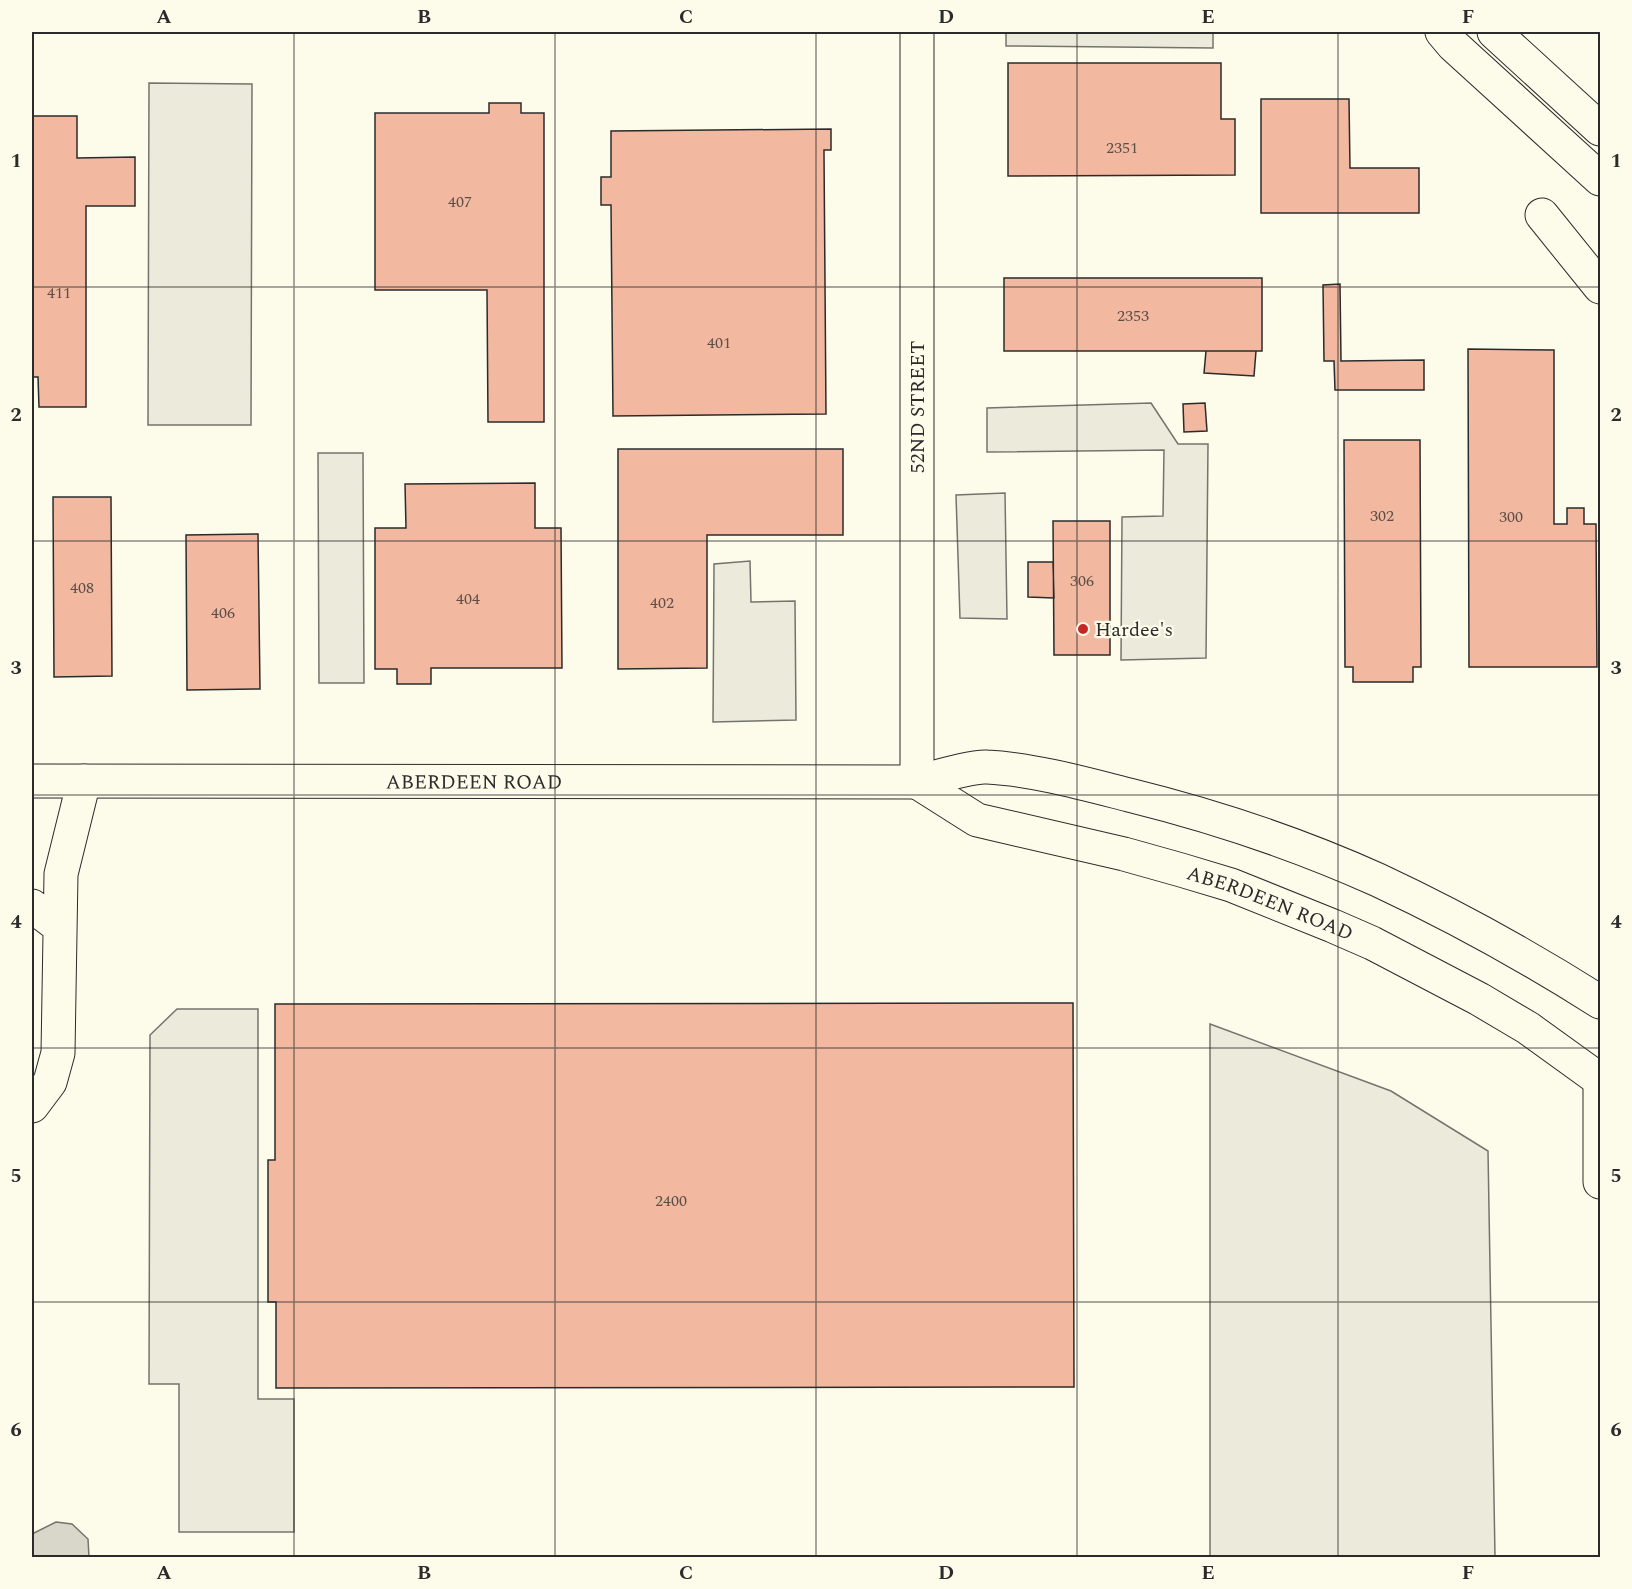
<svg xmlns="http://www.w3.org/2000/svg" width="1632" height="1589" viewBox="0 0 1632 1589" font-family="Spectral,serif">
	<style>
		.parking { fill: #eceadb; stroke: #74746e; stroke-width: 1.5 }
		.water { fill: #d8d7c9; stroke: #74746e; stroke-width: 1.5 }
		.building { fill: #f2b8a0; stroke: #2b2b2b; stroke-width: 1.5 }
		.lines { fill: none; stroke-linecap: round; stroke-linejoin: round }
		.minor-casing { stroke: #2b2b2b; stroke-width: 35 }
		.major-casing { stroke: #2b2b2b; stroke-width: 35 }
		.highway-casing { stroke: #2b2b2b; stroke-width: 35 }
		.minor { stroke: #fdfbea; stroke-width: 33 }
		.major { stroke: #fdfbea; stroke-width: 33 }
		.highway { stroke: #fdfbea; stroke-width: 33 }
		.grid { fill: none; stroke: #2b2b2b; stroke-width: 1.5; stroke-opacity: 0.55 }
		.poi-dot { fill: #c62828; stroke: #fdfbea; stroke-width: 2 }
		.labels { text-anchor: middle; stroke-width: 4.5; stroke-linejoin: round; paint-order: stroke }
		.number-label { font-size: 16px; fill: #5d4e48 }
		.street-label { font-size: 20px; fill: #2b2b2b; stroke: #fdfbea }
		.poi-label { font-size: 20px; fill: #2b2b2b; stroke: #fdfbea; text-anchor: start }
		.neatline { fill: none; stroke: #2b2b2b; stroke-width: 2 }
		.grid-label { font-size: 20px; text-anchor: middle; font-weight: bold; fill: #2b2b2b }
	</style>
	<rect width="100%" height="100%" fill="#fdfbea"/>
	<path class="parking" d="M1006,32H1213V48L1006,46Z
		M149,83L252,84L251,425H148Z
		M1151,403L1178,444H1208L1206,658L1121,660L1122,517L1163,516L1164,450L987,452V408Z
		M318,453H363L364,683H319Z
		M1005,493L1007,619L960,618L956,495Z
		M750,561L751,602L795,601L796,720L713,722L714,564Z
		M177,1009H258V1399H294V1532H179V1384H149L150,1035Z
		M1210,1024L1391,1091L1488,1151L1495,1557H1210Z"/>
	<path class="water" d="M56,1522L72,1524L88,1539L89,1557H32V1534Z"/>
	<path class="building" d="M1008,63H1221V119H1235V175L1008,176Z
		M1261,99H1349L1350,168H1419V213H1261Z
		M489,103H521V113H544V422H488L487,290H375V113H489Z
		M32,116H77V158L135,157V206H86V407H39L38,377H32Z
		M831,129V150H824V153L826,414L613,416L611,205H601V177H611V131Z
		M1004,278H1262V351H1004Z
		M1340,284L1341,361L1424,360V390H1335L1334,361H1324L1323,285Z
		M1468,349L1554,350V524H1567V508H1584V524H1596L1597,667H1469Z
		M1206,351H1256L1254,376L1204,373Z
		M1205,403L1207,431L1184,432L1183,404Z
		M1344,440H1420L1421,667H1413V682H1353V667H1345Z
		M618,449H843V535H707V668L618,669Z
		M535,483V528H561L562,668H431V684H397V669H375V528H406L405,484Z
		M53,497H111L112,676L54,677Z
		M1053,521H1110V655H1054Z
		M258,534L260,689L187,690L186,535Z
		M1028,562H1053L1054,598L1028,597Z
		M1073,1003L1074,1387L276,1388V1302H268V1160H275V1004Z"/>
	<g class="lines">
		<g class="minor-casing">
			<path id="minor" d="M1542,215L1600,287
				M917,782V32
				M32,906L60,927
				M1600,1078V1182
				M32,1106L50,1082L58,1053L61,874L84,781"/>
		</g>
		<g class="major-casing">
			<g id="major">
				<path id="s1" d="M32,781L917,782C933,778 972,766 987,767C1032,769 1086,784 1129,795C1214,816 1298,844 1378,880C1455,916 1529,957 1600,1002"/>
				<path id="s2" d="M917,782L977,820L1124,854L1181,870L1231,885L1333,926L1372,943L1479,999L1528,1028L1600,1080"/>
			</g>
		</g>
		<g class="highway-casing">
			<path id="highway" d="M1442,32L1453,45L1600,179
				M1494,32L1600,129"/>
		</g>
		<use href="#minor" class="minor"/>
		<use href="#major" class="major"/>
		<use href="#highway" class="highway"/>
	</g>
	<path class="grid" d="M294,32V1558M555,32V1558M816,32V1558M1077,32V1558M1338,32V1558M32,287H1600M32,541H1600M32,795H1600M32,1048H1600M32,1302H1600"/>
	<circle class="poi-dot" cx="1083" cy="629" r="6"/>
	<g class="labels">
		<g class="number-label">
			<text x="1122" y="153">2351</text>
			<text x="460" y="207">407</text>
			<text x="59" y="298">411</text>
			<text x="1133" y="321">2353</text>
			<text x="719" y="348">401</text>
			<text x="1382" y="521">302</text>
			<text x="1511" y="522">300</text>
			<text x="1082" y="586">306</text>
			<text x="82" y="593">408</text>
			<text x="468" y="604">404</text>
			<text x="662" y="608">402</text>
			<text x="223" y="618">406</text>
			<text x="671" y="1206">2400</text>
		</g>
		<g class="street-label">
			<text transform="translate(917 407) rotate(-90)" y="7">52ND STREET</text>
			<text dy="7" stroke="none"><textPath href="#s1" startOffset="442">ABERDEEN ROAD</textPath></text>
			<text dy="7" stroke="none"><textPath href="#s2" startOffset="376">ABERDEEN ROAD</textPath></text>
		</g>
		<g class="poi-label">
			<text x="1095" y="636">Hardee's</text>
		</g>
	</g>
	<rect width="1632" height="1589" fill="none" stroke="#fdfbea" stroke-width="66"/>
	<rect x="33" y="33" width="1566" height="1523" class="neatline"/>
	<g class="grid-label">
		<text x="164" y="23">A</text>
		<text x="424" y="23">B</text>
		<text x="686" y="23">C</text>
		<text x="946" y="23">D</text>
		<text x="1208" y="23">E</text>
		<text x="1468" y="23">F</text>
		<text x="16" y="167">1</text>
		<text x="1616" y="167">1</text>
		<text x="16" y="421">2</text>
		<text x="1616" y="421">2</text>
		<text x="16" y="674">3</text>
		<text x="1616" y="674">3</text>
		<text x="16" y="928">4</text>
		<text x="1616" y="928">4</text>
		<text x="16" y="1182">5</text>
		<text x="1616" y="1182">5</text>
		<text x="16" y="1436">6</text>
		<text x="1616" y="1436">6</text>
		<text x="164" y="1579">A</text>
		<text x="424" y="1579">B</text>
		<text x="686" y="1579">C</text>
		<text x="946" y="1579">D</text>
		<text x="1208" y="1579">E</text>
		<text x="1468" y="1579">F</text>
	</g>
</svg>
